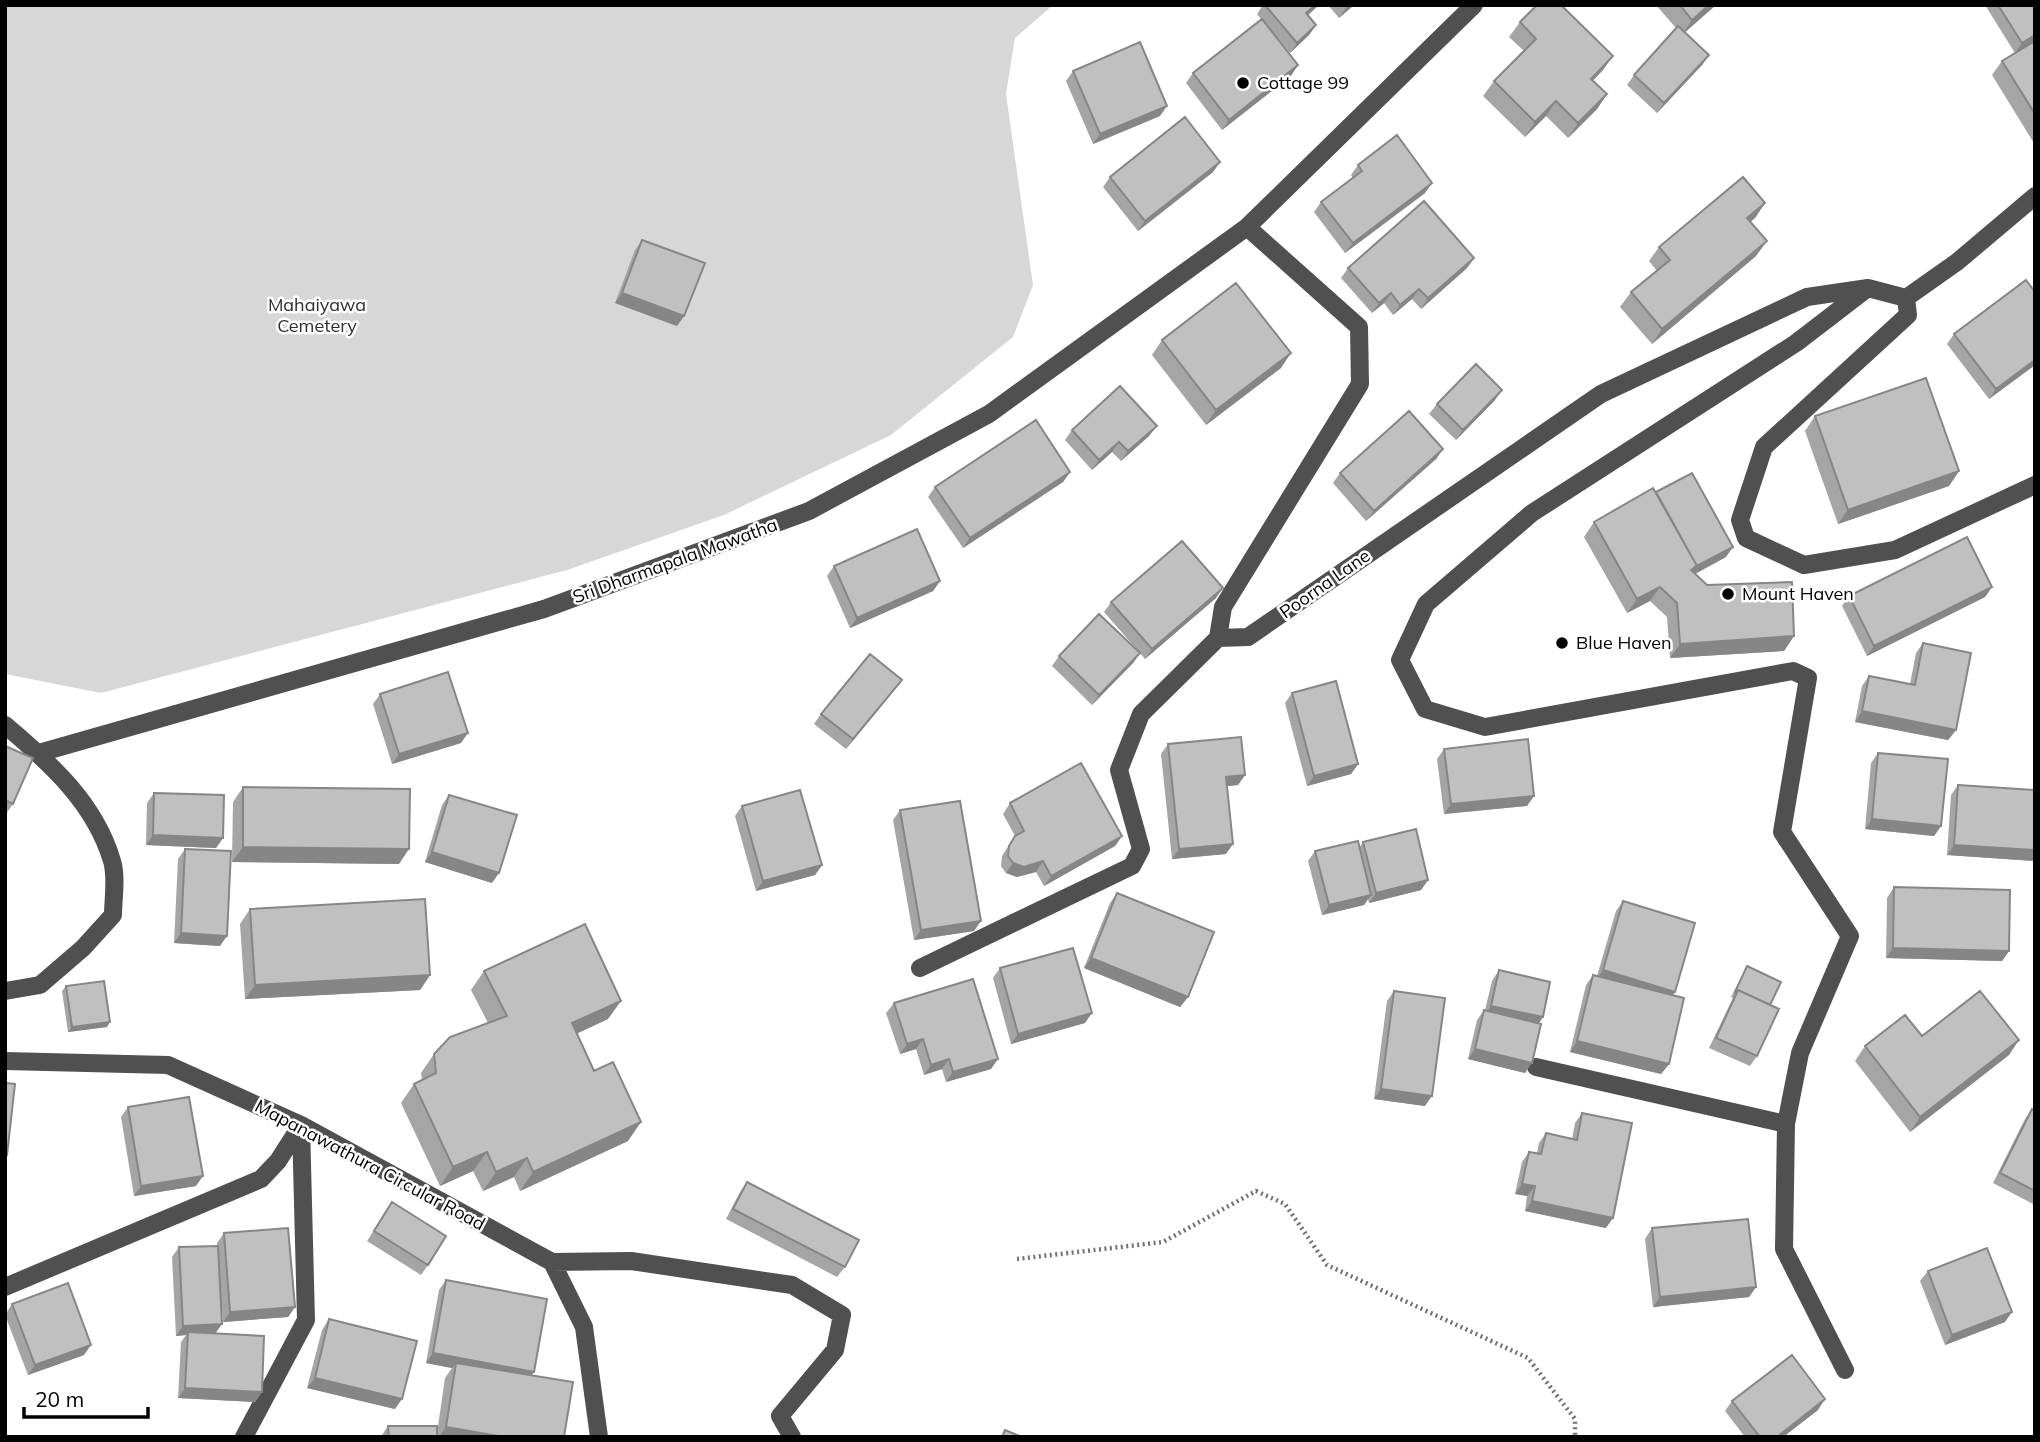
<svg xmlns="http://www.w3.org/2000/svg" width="2040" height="1442" viewBox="0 0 2040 1442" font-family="Mulish,sans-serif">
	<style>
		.green { fill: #d7d7d7 }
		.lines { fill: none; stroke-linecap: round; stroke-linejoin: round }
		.path { stroke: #727272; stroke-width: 4.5; stroke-dasharray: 2 3.5; stroke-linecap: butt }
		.minor { stroke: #505050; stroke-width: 18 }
		.wall { fill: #a5a5a5 }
		.shaded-wall { fill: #868686 }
		.building { fill: #c0c0c0; stroke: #868686; stroke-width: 2 }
		.poi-dot { fill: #000; stroke: #fff; stroke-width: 2.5 }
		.labels { text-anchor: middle; stroke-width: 5; stroke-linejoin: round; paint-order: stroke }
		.poi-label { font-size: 18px; fill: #000; stroke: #fff; text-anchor: start }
		.park-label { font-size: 18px; fill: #2e2e2e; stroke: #fff }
		.street-label { font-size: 18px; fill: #000; stroke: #fff }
	</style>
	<rect width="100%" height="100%" fill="#fff"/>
	<path class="green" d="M5,5H1053L1015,38L1006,94L1033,285L1013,337L891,435L724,515L567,570L101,693L5,674Z"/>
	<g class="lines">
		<path class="path" d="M1017,1259L1163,1242L1256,1191L1285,1204L1327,1265L1528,1358L1575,1419V1437"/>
		<path class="minor" d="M1247,227L1359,327L1360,384L1223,607L1218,638L1248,637L1601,394L1807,297L1868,288L1906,298L1908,315L1764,447L1740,520L1746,538L1804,565L1895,550L2035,485
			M1906,298L1957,262L2035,196
			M5,725C50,763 95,803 112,861C117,877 113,899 113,915L83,948L40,985L5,991
			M39,753L544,609L809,511L989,414L1247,227L1474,5
			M920,968L1132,866L1141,849L1119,770L1141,714L1218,638
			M5,1061L168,1065L301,1125L552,1262L584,1327L599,1437
			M1536,1067L1786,1124
			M552,1262L631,1261L792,1285L842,1315L835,1350L780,1416L792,1437
			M5,1287L261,1179L278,1161L301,1125
			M1845,1370L1784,1249L1786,1124L1800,1053L1850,936L1782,832L1808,678L1793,671L1485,727L1425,709L1400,660L1426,604L1532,513L1796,343L1865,290
			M244,1437L306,1320L301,1125"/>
	</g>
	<path class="wall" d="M1263,5H1319L1308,15L1316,25L1309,35L1290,53L1277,37L1291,76L1222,130L1186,83L1193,73L1261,19L1257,14Z
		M1328,5H1354L1339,18Z
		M1656,5H1716L1685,32L1709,55L1702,65L1657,113L1627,85L1634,75L1676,28Z
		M1985,5H2035V145L1992,75L2002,61L2015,53Z
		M1520,22L1613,56L1602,71L1593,80L1607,94L1597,109L1568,138L1546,116L1525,137L1483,96L1494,81L1524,51L1509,37Z
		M1073,71L1160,116L1093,144L1066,81Z
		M1220,162L1213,172L1138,231L1103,187L1110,177Z
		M1358,165L1425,193L1345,253L1314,212L1321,202L1353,178L1351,175Z
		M1765,203L1755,218L1750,222L1756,256L1652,344L1620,307L1631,292L1657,271L1649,261L1659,247Z
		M642,240L684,316L677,326L615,303L635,250Z
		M1474,258L1467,268L1421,309L1412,299L1393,315L1384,303L1372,313L1341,278L1348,268Z
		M1954,334L2035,365L1989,399L1947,344Z
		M1162,340L1281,368L1206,425L1152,355Z
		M1495,400L1456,440L1429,414L1437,404Z
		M1815,416L1959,471L1949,486L1838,524L1805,431Z
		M1072,430L1149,436L1121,461L1112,452L1092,470L1065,440Z
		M1443,449L1436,459L1366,521L1333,483L1340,473Z
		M1070,472L1063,482L963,548L928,497L935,487Z
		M1656,492L1726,557L1695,574L1707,585L1794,636L1784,651L1670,658L1667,617L1650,601L1627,613L1584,537L1594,522Z
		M834,566L940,581L933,591L850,628L827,576Z
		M1992,587L1985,597L1867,656L1842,606L1849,596Z
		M1216,598L1145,659L1104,612L1111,602Z
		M1923,643L1956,730L1948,740L1855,722L1862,686L1869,676L1910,684L1916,653Z
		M1140,653L1133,663L1092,705L1052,666L1059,656Z
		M902,680L846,749L814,724L821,714Z
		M1292,693L1358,764L1351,774L1307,786L1285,703Z
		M380,694L461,743L392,764L373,704Z
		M1168,744L1245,775L1238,785L1227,786L1226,854L1172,859L1161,754Z
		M5,746L13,804L6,814L5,813Z
		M1444,749L1527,806L1444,814L1437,759Z
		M1878,753L1941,826L1934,836L1865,829L1871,763Z
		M1958,785L2035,790V861L1947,855L1951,795Z
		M243,787L399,864L232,862L233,802Z
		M154,793L223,838L216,848L146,845L147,803Z
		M449,795L492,883L425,862L442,805Z
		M1010,803L1122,836L1115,846L1044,886L1036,872L1017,877L1006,873L1001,866L1002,856L1015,836L1003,814Z
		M742,806L822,865L815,875L756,891L735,816Z
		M900,810L974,931L914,940L893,820Z
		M1363,842L1428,880L1421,890L1369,903L1368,899L1364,905L1322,915L1308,861L1315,851L1359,848Z
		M185,849L220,946L174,943L178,859Z
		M1894,887L2009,951L2002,961L1886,958L1887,898Z
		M1117,893L1188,997L1180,1007L1084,968L1110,903Z
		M1623,901L1672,995L1669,1064L1661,1074L1570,1052L1586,985L1593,975L1597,976L1616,911Z
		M250,909L430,975L420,990L245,999L240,924Z
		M1747,966L1770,1005L1757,1056L1750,1066L1709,1048L1733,998L1731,997Z
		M1000,968L1085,1023L1011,1044L993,978Z
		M1499,970L1543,1017L1539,1023L1525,1073L1468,1059L1477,1020L1484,1010H1485L1492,981Z
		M484,971L608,1019L577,1033L628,1141L520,1191L514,1177L483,1191L473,1171L440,1186L401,1103L414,1084L422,1080L421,1073L434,1054L488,1023L471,990Z
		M66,986L107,1027L68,1032L62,991Z
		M1394,991L1425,1106L1374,1099L1387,1001Z
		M894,1003L991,1069L946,1082L942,1069L924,1075L916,1049L900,1054L886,1013Z
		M1922,1036L2009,1055L1910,1132L1855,1061L1865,1046Z
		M128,1107L196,1186L134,1196L121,1117Z
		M2032,1109L2035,1111V1205L1993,1183L2025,1119Z
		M1582,1113L1606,1228L1525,1211L1527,1196L1515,1194L1522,1162L1529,1152L1537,1153L1539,1143L1546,1133L1572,1139L1575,1123Z
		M747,1182L845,1267L837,1277L726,1219L740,1192Z
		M392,1202L428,1265L421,1275L367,1241Z
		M1652,1228L1756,1287L1749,1297L1653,1307L1645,1239Z
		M224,1233L295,1307L288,1317L223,1322L219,1275L215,1334L262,1392L255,1402L178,1398L181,1342L186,1335L176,1336L172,1257L179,1247L217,1246V1243Z
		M1928,1271L2005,1322L1945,1345L1920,1281Z
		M446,1280L532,1376L564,1437H363L382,1435L388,1426L437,1433L445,1378L452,1368L426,1363L439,1290Z
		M12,1304L84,1355L28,1375L5,1315Z
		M329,1319L395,1409L307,1388L322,1330Z
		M1732,1401L1818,1410L1783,1437H1745L1725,1411Z"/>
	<path class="shaded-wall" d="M1315,5H1319L1299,23L1306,13Z
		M1349,5H1354L1339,18L1346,8Z
		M1709,5H1716L1682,35L1692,20Z
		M1316,25L1309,35L1290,53L1297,43Z
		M2035,35V41L2015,53L2022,43Z
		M1709,55L1702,65L1657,113L1664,103Z
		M1613,56L1602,71L1581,93L1591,79Z
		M1298,65L1291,76L1222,130L1229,120Z
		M1607,94L1597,109L1568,138L1578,123Z
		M1556,101L1546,116L1525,137L1535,122Z
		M1167,106L1160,116L1093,144L1100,134Z
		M1220,162L1213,172L1138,231L1145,221Z
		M1432,183L1425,193L1345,253L1353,243Z
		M1765,203L1755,218L1737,233L1747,218Z
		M1767,241L1756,256L1652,344L1662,329Z
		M1474,258L1467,268L1421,309L1428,298Z
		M1419,289L1412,299L1393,315L1400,305Z
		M622,293L684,316L677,326L615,303Z
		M1391,293L1384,303L1372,313L1379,303Z
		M1291,353L1281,368L1206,425L1216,410Z
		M2035,360V365L1989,399L1996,389Z
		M1502,390L1495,400L1456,440L1463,430Z
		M1157,426L1149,436L1121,461L1128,451Z
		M1119,442L1112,452L1092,470L1099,460Z
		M1443,449L1436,459L1366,521L1374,511Z
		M1959,471L1949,486L1838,524L1848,510Z
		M1070,472L1063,482L963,548L970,538Z
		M1733,547L1726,557L1689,577L1691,570Z
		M940,581L933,591L850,628L857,618Z
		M1660,587L1650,601L1627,613L1637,599Z
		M1992,587L1985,597L1867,656L1874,646Z
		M1223,588L1216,598L1145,659L1152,649Z
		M1794,636L1784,651L1670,658L1680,644Z
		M1140,653L1133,663L1092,705L1099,695Z
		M902,680L894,690L846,749L853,739Z
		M1862,711L1956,730L1948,740L1855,722Z
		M468,733L461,743L392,764L399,754Z
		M1358,764L1351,774L1307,786L1314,776Z
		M1245,775L1238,785L1219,787L1226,777Z
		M1534,796L1527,806L1444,814L1451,804Z
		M1872,819L1941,826L1934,836L1865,829Z
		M153,835L223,838L216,848L146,845Z
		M1122,836L1115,846L1044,886L1051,876Z
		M1233,844L1226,854L1172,859L1179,849Z
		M1954,845L2035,850V861L1947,855Z
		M243,847L409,849L399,864L232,862Z
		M432,852L499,873L492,883L425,862Z
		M1043,861L1036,872L1017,877L1006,873L1013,863Z
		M822,865L815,875L756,891L763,881Z
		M1428,880L1421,890L1369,903L1376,893Z
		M1371,895L1364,905L1322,915L1329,905Z
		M981,921L974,931L914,940L921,930Z
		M181,933L227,936L220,946L174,943Z
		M1893,948L2009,951L2002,961L1886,958Z
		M1091,958L1188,997L1180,1007L1084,968Z
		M1603,970L1675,992L1668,1002L1596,980Z
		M430,975L420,990L245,999L255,985Z
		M621,1001L608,1019L559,1042L572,1023Z
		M1491,1006L1543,1017L1536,1027L1484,1016Z
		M1092,1013L1085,1023L1011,1044L1018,1034Z
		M110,1022L107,1027L68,1032L72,1027Z
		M923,1039L916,1049L900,1054L907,1044Z
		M2019,1040L2009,1055L1910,1132L1920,1117Z
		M1577,1041L1669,1064L1661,1074L1570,1052Z
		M1475,1049L1532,1063L1525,1073L1468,1059Z
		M949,1059L942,1069L924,1075L931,1065Z
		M998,1059L991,1069L946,1082L953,1072Z
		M1381,1089L1432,1096L1425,1106L1374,1099Z
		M641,1122L628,1141L520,1191L533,1172Z
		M487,1152L473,1171L440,1186L453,1167Z
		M527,1158L514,1177L483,1191L496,1172Z
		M203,1176L196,1186L134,1196L141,1186Z
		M1522,1184L1535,1186L1527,1196L1515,1194Z
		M1532,1201L1613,1218L1606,1228L1525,1211Z
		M1756,1287L1749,1297L1653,1307L1660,1297Z
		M295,1307L288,1317L223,1322L230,1312Z
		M2012,1312L2005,1322L1945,1345L1952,1335Z
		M222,1324L215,1334L188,1332L186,1335L176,1336L183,1326Z
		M91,1345L84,1355L28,1375L35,1365Z
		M433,1353L534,1372L527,1382L456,1363L452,1368L426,1363Z
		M315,1378L402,1399L395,1409L307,1388Z
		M185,1388L262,1392L255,1402L178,1398Z
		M1825,1399L1818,1410L1783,1437H1777Z
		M446,1427L504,1437H439Z"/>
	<path class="building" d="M1265,5H1315L1306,13L1316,25L1297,43Z
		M1537,5H1561L1613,56L1591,79L1607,94L1578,123L1556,101L1535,122L1494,81L1536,39L1520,22Z
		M1680,5H1709L1692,20Z
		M1998,5H2035V35L2022,43Z
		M1262,19L1298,65L1229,120L1193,73Z
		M1678,26L1709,55L1664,103L1634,75Z
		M2035,41V114L2002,61Z
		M1140,42L1167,106L1100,134L1073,71Z
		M1185,117L1220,162L1145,221L1110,177Z
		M1397,135L1432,183L1353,243L1321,202L1362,171L1358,165Z
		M1743,177L1765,203L1747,218L1767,241L1662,329L1631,292L1670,260L1659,247Z
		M1424,201L1474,258L1428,298L1419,289L1400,305L1391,293L1379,303L1348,268Z
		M642,240L705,263L684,316L622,293Z
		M2026,280L2035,292V360L1996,389L1954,334Z
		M1236,283L1291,353L1216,410L1162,340Z
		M1476,364L1502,390L1463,430L1437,404Z
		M1926,378L1959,471L1848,510L1815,416Z
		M1120,386L1157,426L1128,451L1119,442L1099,460L1072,430Z
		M1409,411L1443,449L1374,511L1340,473Z
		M1036,420L1070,472L970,538L935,487Z
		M1692,473L1733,547L1693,568L1697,566L1656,492Z
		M1653,488L1697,566L1691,570L1707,585L1792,582L1794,636L1680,644L1677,603L1660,587L1637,599L1594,522Z
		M917,529L940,581L857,618L834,566Z
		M1967,537L1992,587L1874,646L1849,596Z
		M1182,541L1223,588L1152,649L1111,602Z
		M1099,614L1140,653L1099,695L1059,656Z
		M1923,643L1971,653L1956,730L1862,711L1869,676L1915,685Z
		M870,654L902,680L853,739L821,714Z
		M448,672L468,733L399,754L380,694Z
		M1336,681L1358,764L1314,776L1292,693Z
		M1241,737L1245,775L1226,777L1233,844L1179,849L1168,744Z
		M1528,739L1534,796L1451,804L1444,749Z
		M5,746L33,758L13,804L5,800Z
		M1878,753L1948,759L1941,826L1872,819Z
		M1081,763L1122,836L1051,876L1043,861L1024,867L1013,863L1008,856L1009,846L1015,836L1024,831L1010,803Z
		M1958,785L2035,790V850L1954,845Z
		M243,787L410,789L409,849L243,847Z
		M800,790L822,865L763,881L742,806Z
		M154,793L224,795L223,838L153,835Z
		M449,795L517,815L499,873L432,852Z
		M960,801L981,921L921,930L900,810Z
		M1416,829L1428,880L1376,893L1363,842Z
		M1358,841L1371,895L1329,905L1315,851Z
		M185,849L231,851L227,936L181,933Z
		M1894,887L2010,890L2009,951L1893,948Z
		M1117,893L1214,932L1188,997L1091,958Z
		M425,899L430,975L255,985L250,909Z
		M1623,901L1695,923L1675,992L1603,970Z
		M585,924L621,1001L572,1023L594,1071L613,1062L641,1122L533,1172L527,1158L496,1172L487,1152L453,1167L414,1084L436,1073L434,1054L450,1037L507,1016L484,971Z
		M1073,948L1092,1013L1018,1034L1000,968Z
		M1747,966L1781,982L1770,1005L1738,990L1736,993L1735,992Z
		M1499,970L1550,982L1543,1017L1491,1006Z
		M1593,975L1684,998L1669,1064L1577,1041Z
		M973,979L998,1059L953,1072L949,1059L931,1065L923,1039L907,1044L894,1003Z
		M104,981L110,1022L72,1027L66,986Z
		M1738,990L1779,1009L1757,1056L1716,1038Z
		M1394,991L1445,998L1432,1096L1381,1089Z
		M1980,991L2019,1040L1920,1117L1865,1046L1905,1015L1922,1036Z
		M1484,1010L1541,1024L1532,1063L1475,1049Z
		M5,1083L15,1084L7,1155H5Z
		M189,1097L203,1176L141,1186L128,1107Z
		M2032,1109L2035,1111V1191L2000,1173Z
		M1582,1113L1632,1123L1613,1218L1532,1201L1535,1186L1522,1184L1529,1152L1541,1154L1546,1133L1577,1140Z
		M747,1182L859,1240L845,1267L733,1209Z
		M392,1202L446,1236L428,1265L374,1231Z
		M1748,1219L1756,1287L1660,1297L1652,1228Z
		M288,1228L295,1307L230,1312L224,1233Z
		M218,1246L222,1324L183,1326L179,1247Z
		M1987,1248L2012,1312L1952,1335L1928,1271Z
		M446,1280L547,1299L534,1372L433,1353Z
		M68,1283L91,1345L35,1365L12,1304Z
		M329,1319L417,1341L402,1399L315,1378Z
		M188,1332L264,1336L262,1392L185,1388Z
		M1792,1355L1825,1399L1777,1437H1760L1732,1401Z
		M456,1363L573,1382L564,1437H504L446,1427Z
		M388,1426H437V1437H389Z
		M1005,1430L1022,1437H1002Z"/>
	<g class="poi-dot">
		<circle cx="1243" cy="83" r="7"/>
		<circle cx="1728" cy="594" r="7"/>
		<circle cx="1562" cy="643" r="7"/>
	</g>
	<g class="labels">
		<g class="poi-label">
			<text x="1257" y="89">Cottage 99</text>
			<text x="1742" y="600">Mount Haven</text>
			<text x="1576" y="649">Blue Haven</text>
		</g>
		<g class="park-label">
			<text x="317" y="311">Mahaiyawa<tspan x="317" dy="21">Cemetery</tspan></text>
		</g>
		<g class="street-label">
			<text transform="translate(675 561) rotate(-20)" y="6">Sri Dharmapala Mawatha</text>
			<text transform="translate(1325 584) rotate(-35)" y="6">Poorna Lane</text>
			<text transform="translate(370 1165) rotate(28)" y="6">Mapanawathura Circular Road</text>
		</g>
	</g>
	<rect width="2040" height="1442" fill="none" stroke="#000000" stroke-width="14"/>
	<path d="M24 1407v10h124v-10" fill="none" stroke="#000000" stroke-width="3.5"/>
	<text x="35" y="1407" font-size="21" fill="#000000" stroke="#ffffff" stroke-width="5" paint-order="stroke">20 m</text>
</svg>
